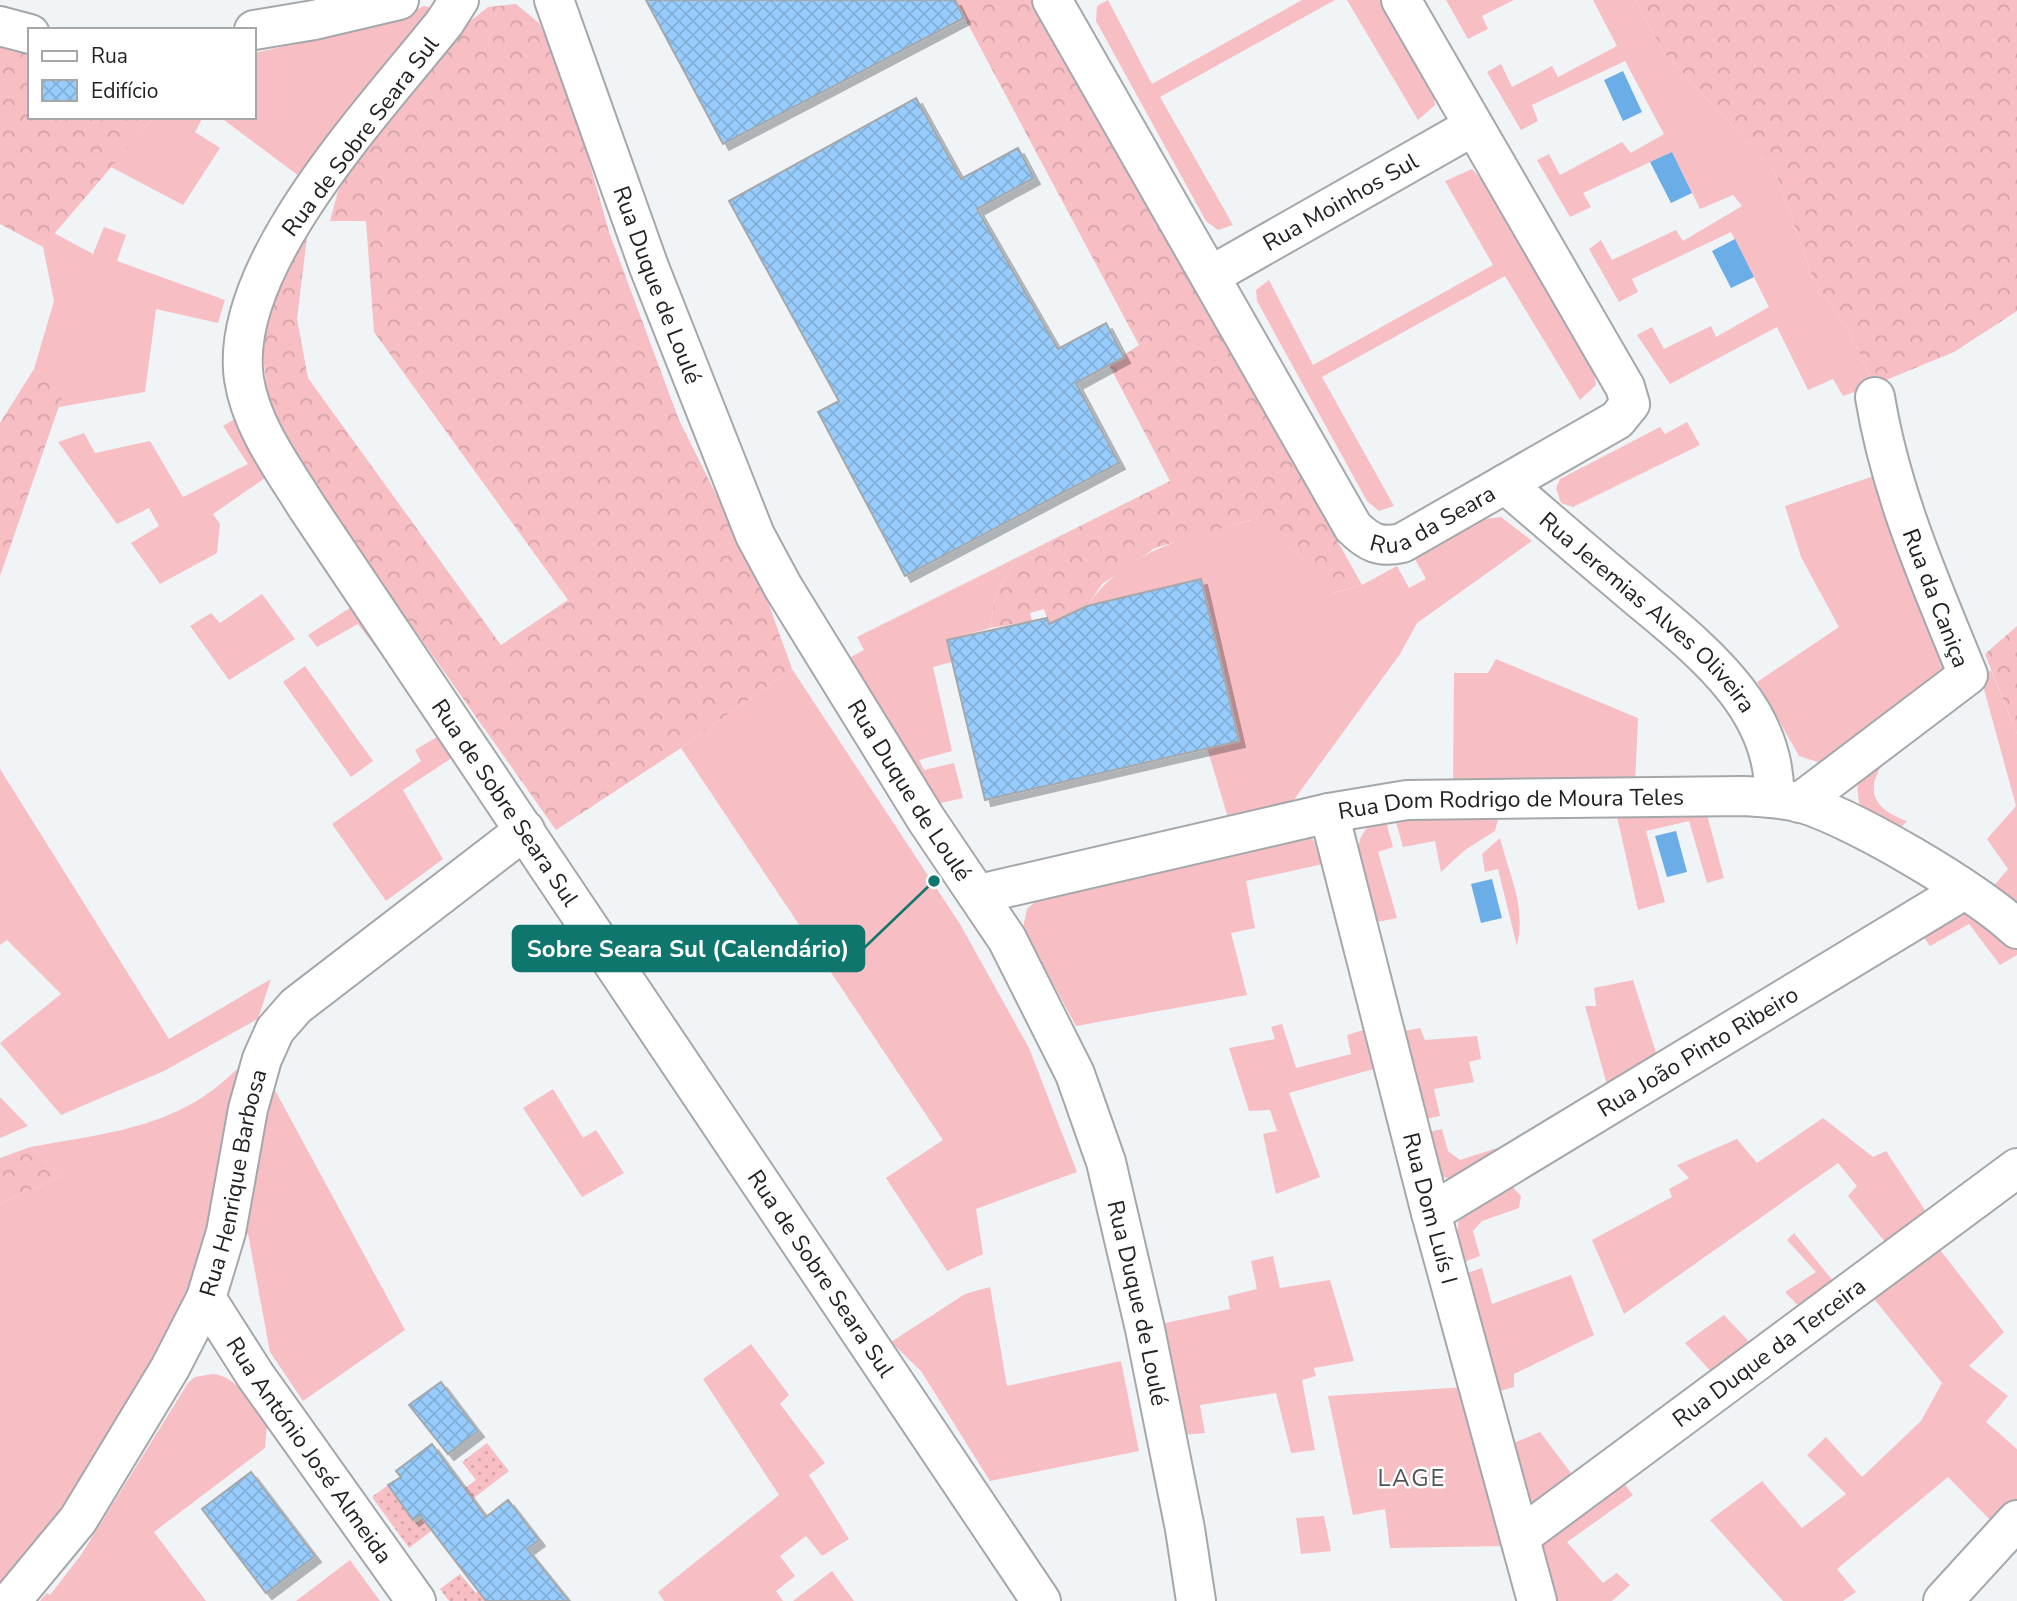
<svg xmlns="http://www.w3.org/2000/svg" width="2017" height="1601" viewBox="0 0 2017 1601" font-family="'Nunito Sans',sans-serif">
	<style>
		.grass { fill: #f7bec4 }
		.forest { fill: url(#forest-crowns) }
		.garden { fill: url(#garden-dots) }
		.water { fill: #6aade7 }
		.building { fill: url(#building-cross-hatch); stroke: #a5a8ab; stroke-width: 2; filter: url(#shadow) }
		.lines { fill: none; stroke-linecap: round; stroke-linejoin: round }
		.minor-casing { stroke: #a5a8ab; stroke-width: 42 }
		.major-casing { stroke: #a5a8ab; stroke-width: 42 }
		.minor { stroke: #fff; stroke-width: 38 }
		.major { stroke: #fff; stroke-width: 38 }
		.labels { text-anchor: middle; stroke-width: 5; stroke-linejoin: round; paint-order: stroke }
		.street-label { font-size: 23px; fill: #202223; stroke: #fff }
		.neighbourhood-label { font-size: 24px; letter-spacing: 2px; fill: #515457; stroke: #fff }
		.leader { fill: none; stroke: #0f766e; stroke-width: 2.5 }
		.callout-dot { fill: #0f766e; stroke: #fff; stroke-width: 2.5 }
		.callout { fill: #0f766e; stroke: #0f766e; stroke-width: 2.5 }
		.callout-label { font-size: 24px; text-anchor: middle; font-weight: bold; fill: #fff }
	</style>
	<defs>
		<pattern id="forest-crowns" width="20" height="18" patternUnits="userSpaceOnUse" patternTransform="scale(1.75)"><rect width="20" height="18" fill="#f7bec4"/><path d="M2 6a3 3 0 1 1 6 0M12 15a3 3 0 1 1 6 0" fill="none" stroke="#d3a3a8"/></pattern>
		<pattern id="garden-dots" width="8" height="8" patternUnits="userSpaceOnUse" patternTransform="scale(1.75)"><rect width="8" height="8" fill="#f7bec4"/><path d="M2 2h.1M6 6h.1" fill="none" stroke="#d3a3a8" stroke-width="1.8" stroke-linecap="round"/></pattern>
		<pattern id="building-cross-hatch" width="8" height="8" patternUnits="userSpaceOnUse" patternTransform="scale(1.75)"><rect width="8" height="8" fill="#97ccfc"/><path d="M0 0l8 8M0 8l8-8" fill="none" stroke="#82afd8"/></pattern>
		<filter id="shadow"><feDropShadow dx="6" dy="6" stdDeviation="0" flood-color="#0004"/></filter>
	</defs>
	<rect width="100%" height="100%" fill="#f0f4f7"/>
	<path class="grass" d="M1108,0L1152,84L1302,0H1335L1160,97L1233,225L1218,230L1206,221L1096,21L1097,6Z
		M1347,0H1380L1433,91L1435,105L1418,120Z
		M1446,0H1514L1482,16L1488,29L1468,39Z
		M1593,0H1635L1664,53L1775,172L1814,281L1847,327L1874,385L1843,396L1833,379L1808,390L1777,327L1670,384L1637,335L1652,327L1664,349L1711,326L1716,337L1769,307L1731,232L1632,279L1638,292L1619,302L1589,249L1601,240L1612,260L1676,230L1683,241L1742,206L1733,195L1700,209L1672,152L1583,193L1591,207L1570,217L1537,160L1549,154L1560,175L1622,142L1631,153L1664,134L1625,61L1532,105L1538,121L1521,130L1487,72L1501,64L1512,87L1552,66L1558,77L1617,46Z
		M424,6L429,7L431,13L303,179L220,117H254V53L385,24Z
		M154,117H203L195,132L220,148L183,205L111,167Z
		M1472,169L1483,181L1594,372L1596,385L1580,400L1505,276L1322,377L1394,506L1379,511L1367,501L1257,301L1256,290L1269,280L1313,365L1493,265L1445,181Z
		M104,227L126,235L117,261L225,300L218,323L156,309L145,392L59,407L65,386L34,369L54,301L43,247L54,233L93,254Z
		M238,417L271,474L213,514L220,524L217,553L160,584L131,543L159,526L149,508L117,524L58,442L84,433L95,453L150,441L183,497L248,464L223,426Z
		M1687,422L1700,445L1573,507L1561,503L1556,488L1560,479L1660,427L1665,434Z
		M1874,476L1948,673L1821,763L1799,756L1757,682L1839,627L1801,557L1785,506Z
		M1501,517L1532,541L1417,623L1400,654L1288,808L1229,821L1207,748L1239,740L1201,580L1087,606C1128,548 1187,538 1251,520L1295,552L1334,593L1362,585L1397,566L1409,588L1426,579L1414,557L1485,519Z
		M1018,557L996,593L990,628L948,640L952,662L933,667L952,751L919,760L924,770L954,763L963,798L936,804L849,658L864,650L857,637Z
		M262,594L295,639L229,680L190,626L211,613L220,623Z
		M359,602L396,654L386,661L358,624L317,647L308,635Z
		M1496,659L1638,718L1635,784H1453L1454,673H1488Z
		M305,666L373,761L351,777L283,682Z
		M792,669L960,924L1029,1048L1077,1172L976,1209L983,1254L947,1271L886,1178L943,1140L681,748Z
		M1991,670L2017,734V902L1992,888L2008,869L1987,839L2016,806L1981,678Z
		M447,731L461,752L403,790L443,859L386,901L332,824L421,761L415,750Z
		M1878,758L1882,765C1863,795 1879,811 1907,821L1896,833L1862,814C1855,786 1854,777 1878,758Z
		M0,769L169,1039L271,979L258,1019L164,1071L61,1115L0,1043L61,994L7,940L0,945Z
		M1706,811L1724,878L1707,883L1689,821L1646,831L1665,902L1638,910L1616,812Z
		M1500,812L1495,831L1465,850L1441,872L1435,841L1403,847L1394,815Z
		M1385,818L1393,847L1378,852L1397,918L1372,923C1364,890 1338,831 1385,818Z
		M1297,836L1313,839L1323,864L1246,881L1255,928L1231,933L1247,995L1076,1026L1023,928L1027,909L1048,890Z
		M1500,838C1510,878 1526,905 1517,946L1498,869L1485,872L1482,854Z
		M1959,910L1979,913L2017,941V955L2000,965L1969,924L1930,946L1921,933Z
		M1633,980L1659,1062L1609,1092L1585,1006H1596L1594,988Z
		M1282,1024L1296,1068L1351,1054L1347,1035L1366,1029L1377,1068L1289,1093L1320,1177L1276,1194L1263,1134L1277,1131L1270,1110L1249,1111L1229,1048L1275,1039L1271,1027Z
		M1420,1028L1425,1040L1477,1036L1481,1059L1469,1062L1474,1082L1434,1089L1440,1116L1420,1120L1398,1032Z
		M243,1064L216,1202L189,1284L165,1339L73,1505L0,1589V1204L61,1176L30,1147C90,1136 158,1130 210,1092C222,1084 232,1073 243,1064Z
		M270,1081L405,1330L303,1401L270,1352L248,1234L241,1230Z
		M553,1089L583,1138L596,1130L624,1173L582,1197L523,1108Z
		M0,1097L28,1126L0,1138Z
		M1823,1118L1873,1157L1886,1151L1930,1218L1890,1248L1848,1196L1857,1186L1838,1163L1624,1314L1592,1240L1672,1197L1669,1189L1689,1178L1677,1165L1737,1139L1757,1163Z
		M1442,1129L1448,1151L1460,1160L1497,1148L1498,1158L1456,1181L1438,1175L1423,1133Z
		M1509,1183L1521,1196L1519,1208L1482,1221L1473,1231L1480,1256L1462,1263L1457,1244L1458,1222L1476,1203Z
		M1794,1233L1838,1287L1804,1312L1785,1292L1816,1272L1787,1240Z
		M1937,1246L2004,1332L1969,1366L2008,1396L1986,1422L2017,1449V1499L1993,1523L1948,1477L1837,1569L1856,1592L1843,1601H1783L1710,1520L1762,1481L1802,1528L1846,1494L1807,1455L1826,1437L1862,1477L1921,1421L1942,1383L1870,1294Z
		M1273,1256L1280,1288L1330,1280L1354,1361L1314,1368L1316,1376L1302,1380L1315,1450L1291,1453L1276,1393L1200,1405L1205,1433L1183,1435L1161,1324L1230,1309L1228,1296L1257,1289L1251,1261Z
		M1482,1268L1492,1304L1571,1275L1594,1335L1514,1374V1387L1496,1392L1465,1274Z
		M990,1287L1007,1386L1121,1361L1139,1451L990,1481L921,1371L891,1342L965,1294Z
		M1724,1315L1755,1348L1716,1377L1685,1343Z
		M751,1344L789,1395L780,1404L825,1463L809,1475L849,1539L822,1556L806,1536L780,1556L795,1576L776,1591L783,1601H664L658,1592L779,1495L703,1379Z
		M213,1374C239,1377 252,1405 267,1424L265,1448L154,1532L206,1601H40L47,1593L50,1595L81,1555L188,1383L195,1377Z
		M1465,1387L1504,1546L1390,1548L1385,1509L1353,1515L1328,1396Z
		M1540,1432L1577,1481L1535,1504L1523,1496L1509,1445Z
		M1620,1478L1633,1495L1567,1542L1603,1583L1617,1573L1630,1585L1612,1601H1551L1538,1546Z
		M1324,1516L1331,1551L1301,1554L1296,1518Z
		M350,1560L380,1601H296Z
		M832,1571L854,1601H793Z"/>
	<path class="forest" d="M955,0H1036L1362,585L1333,593L1295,552L1250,520L1155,548L1102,584L1087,606L1049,624L1044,609L1030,613L1032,621L990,628L996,593L1018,557L1170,481L1109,365L1139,345Z
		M1635,0H2017V311L1954,352L1874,385L1847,327L1814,281L1775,172L1664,53Z
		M516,4L539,23L566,79L609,232L679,420L763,588L792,669L681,748L556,830L305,475L267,396L262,341L279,280L309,221L297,319L308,378L501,645L568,600L374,332L366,221H330L338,191L374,129L454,34L488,7Z
		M0,47L30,53V117H154L43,247L0,224Z
		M34,369L66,386L0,576V423Z
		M2017,626V734L1985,654Z
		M30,1147L61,1176L0,1204V1158Z"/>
	<path class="garden" d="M487,1443L509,1471L409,1548L372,1497L388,1485L416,1523L476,1480L462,1462Z
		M519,1561L524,1601H449L440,1589L460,1574L476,1593Z"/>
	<path class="water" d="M1623,71L1642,112L1623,121L1604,80Z
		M1672,152L1692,193L1671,203L1650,162Z
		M1735,239L1754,277L1731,288L1712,251Z
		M1676,831L1687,872L1667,877L1655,836Z
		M1492,879L1502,918L1481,923L1471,884Z"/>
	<path class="building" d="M646,0H955L964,18L723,144Z
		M916,98L961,179L1018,148L1034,178L977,209L1058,349L1106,323L1124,357L1076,383L1119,463L905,576L818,412L839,401L729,201Z
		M1201,579L1239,741L985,800L947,640L1047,618L1049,624L1087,606Z
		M441,1382L478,1431L448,1454L409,1405Z
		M432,1444L486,1517L508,1500L539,1540L527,1549L569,1601H486L420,1515L413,1520L388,1485L401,1477L396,1471Z
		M251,1472L315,1556L266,1593L202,1509Z"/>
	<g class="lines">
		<g class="minor-casing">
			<g id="minor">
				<path id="s1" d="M459,0L445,22C377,108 227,265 244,379C251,426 283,468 307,507L1041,1601"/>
				<path id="s2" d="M554,0L649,267L755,535L783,587L926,819L1007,939L1075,1074L1106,1162L1145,1329L1185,1529L1196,1601"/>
				<path id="s3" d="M1052,0L1353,527C1369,543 1380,548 1402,543L1617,420L1630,404L1625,387L1401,0"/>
				<path id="s4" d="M1210,276L1472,127"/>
				<path id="s5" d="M1505,484C1546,519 1586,554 1627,588C1691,643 1778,703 1774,798"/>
				<path d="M1799,803L1968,675C1931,584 1891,495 1875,397"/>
				<path id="s6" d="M1329,813L1431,1213L1537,1601"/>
				<path id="s7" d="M979,894L1329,813L1407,800L1744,796C1762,797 1780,798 1798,802C1849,815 1979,892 2017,929"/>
				<path id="s8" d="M1431,1213L1964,890"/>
				<path id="s9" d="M206,1298L255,1375L416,1601"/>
				<path id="s10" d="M1520,1537L2017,1168"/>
				<path id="s11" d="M11,1601L78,1520L170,1368L206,1298L226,1232L248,1109L262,1059L275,1030L296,1006L525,830"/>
				<path d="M1943,1601L2017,1520"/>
			</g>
		</g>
		<g class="major-casing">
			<path id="major" d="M0,26L30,34
				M254,30L314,20L399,0"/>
		</g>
		<use href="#minor" class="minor"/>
		<use href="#major" class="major"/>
	</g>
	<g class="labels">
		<g class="street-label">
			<text transform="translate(360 136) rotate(-53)" y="8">Rua de Sobre Seara Sul</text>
			<text dy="8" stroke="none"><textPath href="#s4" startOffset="150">Rua Moinhos Sul</textPath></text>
			<text dy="8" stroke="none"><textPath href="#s2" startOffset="303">Rua Duque de Loulé</textPath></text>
			<text dy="8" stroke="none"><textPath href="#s3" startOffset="698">Rua da Seara</textPath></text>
			<text transform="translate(1936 598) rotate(69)" y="8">Rua da Caniça</text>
			<text dy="8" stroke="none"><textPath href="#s5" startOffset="192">Rua Jeremias Alves Oliveira</textPath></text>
			<text dy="8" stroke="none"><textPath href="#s2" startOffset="870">Rua Duque de Loulé</textPath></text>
			<text dy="8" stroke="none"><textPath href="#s1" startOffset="945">Rua de Sobre Seara Sul</textPath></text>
			<text dy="8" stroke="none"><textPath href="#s7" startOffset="542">Rua Dom Rodrigo de Moura Teles</textPath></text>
			<text dy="8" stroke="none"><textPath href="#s8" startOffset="312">Rua João Pinto Ribeiro</textPath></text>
			<text dy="8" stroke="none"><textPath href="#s11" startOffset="480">Rua Henrique Barbosa</textPath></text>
			<text dy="8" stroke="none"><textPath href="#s6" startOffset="408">Rua Dom Luís I</textPath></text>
			<text dy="8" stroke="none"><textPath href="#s1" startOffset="1512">Rua de Sobre Seara Sul</textPath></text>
			<text dy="8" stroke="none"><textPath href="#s2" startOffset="1437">Rua Duque de Loulé</textPath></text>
			<text dy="8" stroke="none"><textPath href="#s10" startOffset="310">Rua Duque da Terceira</textPath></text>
			<text dy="8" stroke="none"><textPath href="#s9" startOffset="184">Rua António José Almeida</textPath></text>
		</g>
		<g class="neighbourhood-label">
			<text x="1412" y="1486">LAGE</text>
		</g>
	</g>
	<path class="leader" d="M934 881L864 948"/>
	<circle class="callout-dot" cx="934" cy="881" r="7"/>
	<rect class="callout" x="513" y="926" width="351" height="45" rx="7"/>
	<g class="callout-label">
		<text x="688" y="957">Sobre Seara Sul (Calendário)</text>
	</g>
	<rect x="28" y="28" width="228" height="91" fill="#ffffff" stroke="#a6a7a7" stroke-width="2"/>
	<rect x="42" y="51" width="35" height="10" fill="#ffffff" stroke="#a6a7a7" stroke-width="2"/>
	<text x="91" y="63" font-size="21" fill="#202223">Rua</text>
	<rect x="42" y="80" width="35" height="21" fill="url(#building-cross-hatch)" stroke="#a6a7a7" stroke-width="2"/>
	<text x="91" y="98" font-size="21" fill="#202223">Edifício</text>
</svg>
